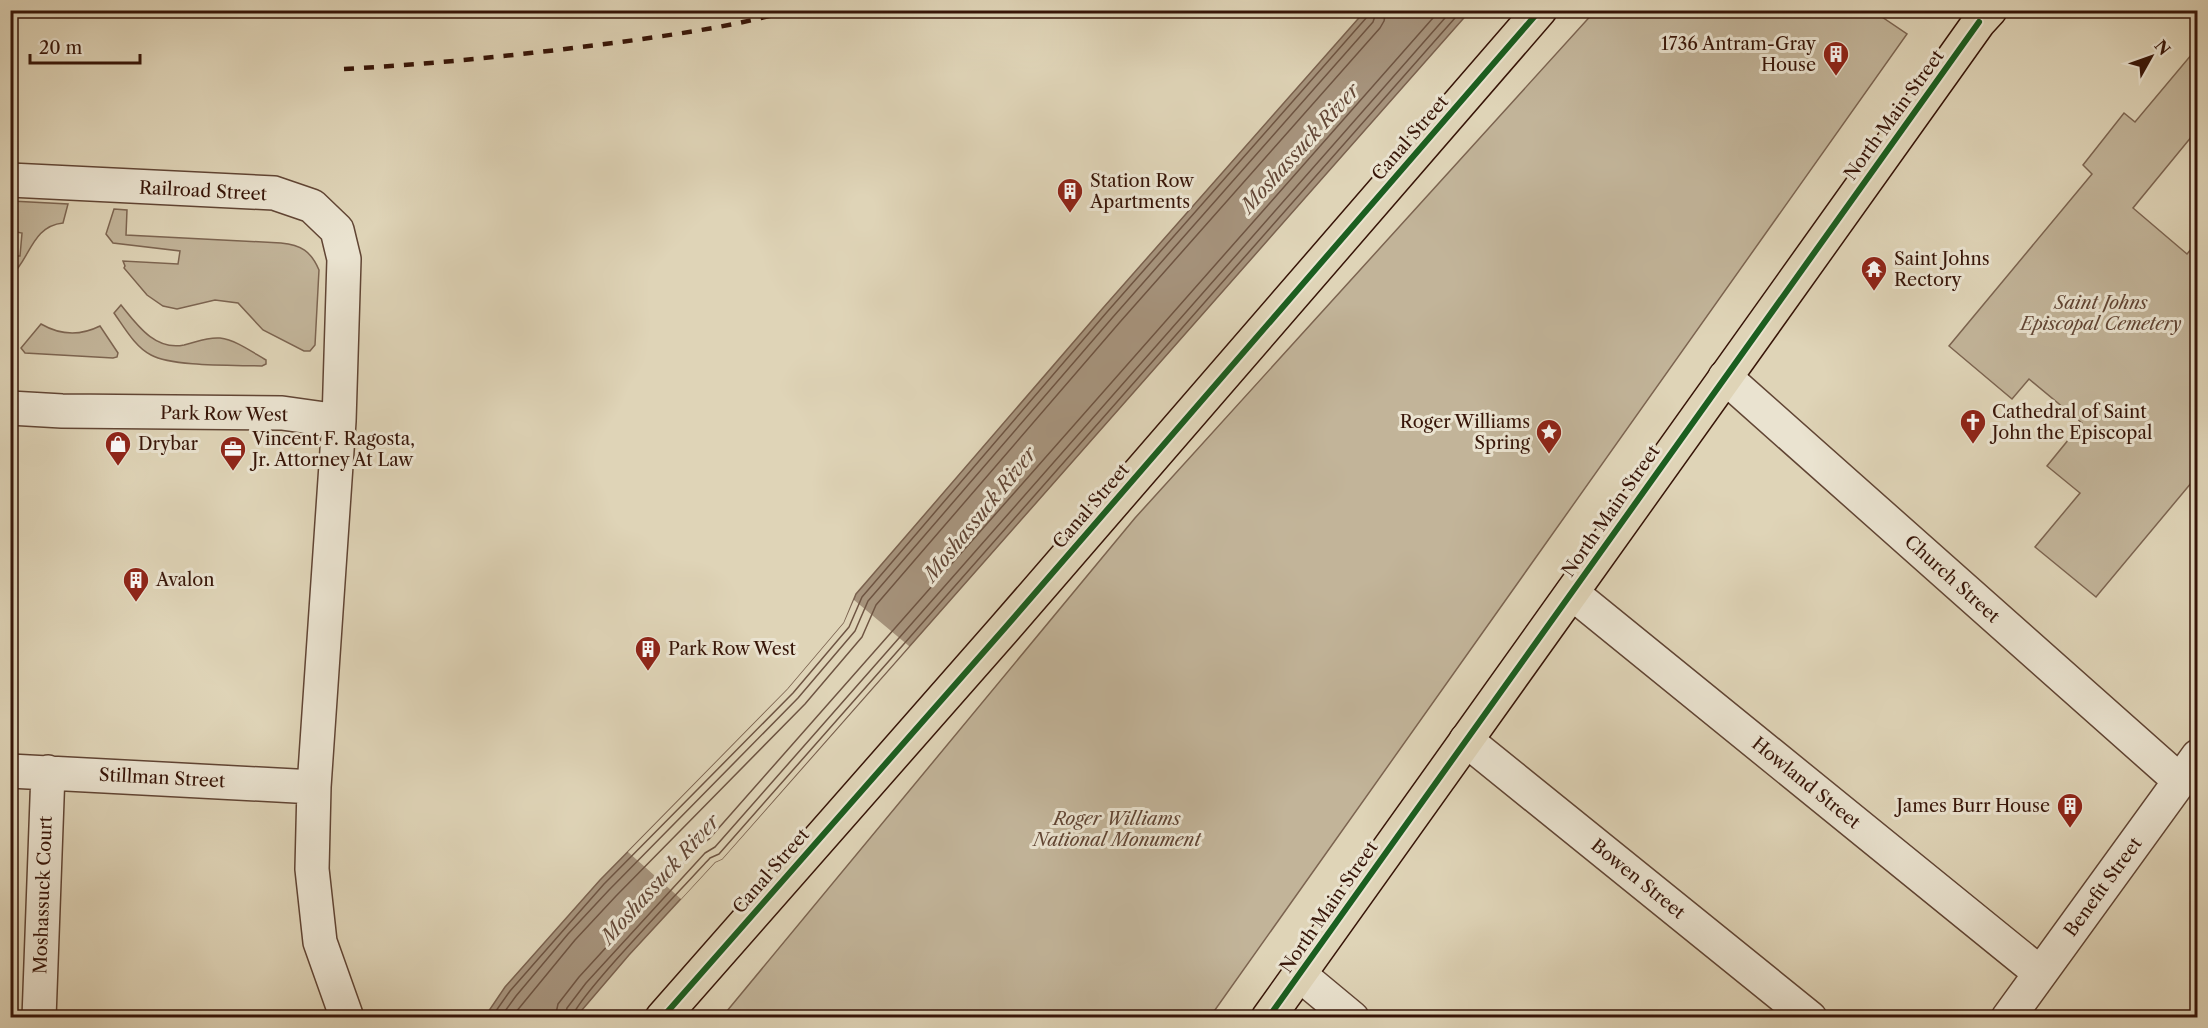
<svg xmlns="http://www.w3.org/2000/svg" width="2208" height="1028" viewBox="0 0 2208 1028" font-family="'Libre Caslon Text',serif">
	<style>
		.green { fill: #c2b499; stroke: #7c6450; stroke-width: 1.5 }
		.water { fill: #a6937c; stroke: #7a614e; stroke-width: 1.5 }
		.pier { fill: #dfd4b7 }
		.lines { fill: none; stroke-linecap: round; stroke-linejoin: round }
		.shore { stroke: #6e5442; stroke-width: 1.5 }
		.minor-casing { stroke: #614534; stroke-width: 36 }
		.major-casing { stroke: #371508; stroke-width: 36 }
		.minor { stroke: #eae3d0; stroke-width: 33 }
		.major { stroke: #dfd4b7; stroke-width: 33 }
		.rail { stroke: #371508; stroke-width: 4.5; stroke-dasharray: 10 10; stroke-linecap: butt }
		.cycleway-casing { stroke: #eae3d0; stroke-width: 10 }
		.cycleway { stroke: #1b5e20; stroke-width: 6 }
		.labels { text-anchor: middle; stroke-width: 6; stroke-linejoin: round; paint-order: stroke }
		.poi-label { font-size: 18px; fill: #371508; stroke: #eae3d0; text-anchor: start }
		.street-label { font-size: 18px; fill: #371508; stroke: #eae3d0 }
		.park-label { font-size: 18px; font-style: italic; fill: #614534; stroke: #eae3d0 }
		.water-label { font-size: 20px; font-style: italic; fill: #634736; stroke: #eae3d0 }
	</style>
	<rect width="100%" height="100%" fill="#dfd4b7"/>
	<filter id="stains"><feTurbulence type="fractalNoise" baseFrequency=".00333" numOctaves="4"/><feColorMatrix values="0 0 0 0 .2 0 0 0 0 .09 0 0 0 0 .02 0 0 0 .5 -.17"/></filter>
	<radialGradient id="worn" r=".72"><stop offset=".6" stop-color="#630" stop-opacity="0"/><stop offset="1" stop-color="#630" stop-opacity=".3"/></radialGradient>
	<path class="green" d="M1595,11H1873L1907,34L1210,1017H722L1135,518Z
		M2197,48V130L2133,208L2187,254L2197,242V476L2096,597L2035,547L2080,493L2047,466L2082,423L2029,379L2012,399L1949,346L2092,174L2083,165L2124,113L2135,122Z
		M11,201L68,204L63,223C32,226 30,259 11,276V256H20L22,233L11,231Z
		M114,209L127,210L126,235L281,243C301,245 311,251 319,270L315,345L310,351H304L263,330L238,303L215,300L177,309L163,306L147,295L124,268L125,266L123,261L178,264L180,251L113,243L106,234Z
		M121,305C137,325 155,351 184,345C197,342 206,337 220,338C236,340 252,352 266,360V364L262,366C235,365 173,367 151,355C135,347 124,327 114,313Z
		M41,324C60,335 80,336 100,326L118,353L117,357L113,358L25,353L21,348Z
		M11,810L15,818V824L11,913Z"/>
	<path class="water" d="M1365,11H1470L722,859L715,862L629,955L576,1017L484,1018L505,987L600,880L788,689L844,623L856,594L1103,308Z"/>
	<path class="pier" d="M854,600L909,646L722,859L715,862L681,899L628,852L788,689L844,623Z"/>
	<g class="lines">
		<path class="shore" d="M491,1018L510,991L604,884L793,693L849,627L862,597L1107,312L1367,17L1369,10
			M500,1018L516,996L568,934L609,890L798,698L855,631L868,601L1113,317L1373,22L1377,10
			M511,1018L575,940L616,896L805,704L862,637L876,605L1120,322L1380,28L1384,21L1386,10
			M555,1018L558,1004L579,977L698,847L709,839L1440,10
			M564,1018L567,1008L586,983L705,853L715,847L1452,10
			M572,1018C574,1000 690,880 710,858L719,854L1462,10"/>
		<g class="minor-casing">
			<path id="minor" d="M10,180L274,193L312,206L337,230L344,259L339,421L314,787L312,869L320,942L347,1018
				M1725,377L2180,781
				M10,408L62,411L282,413L339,421
				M1572,593L2040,973
				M1466,740L1810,1018
				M10,771L314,787
				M1299,974L1352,1018
				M39,1018L48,772
				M2008,1018L2198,756"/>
		</g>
		<g class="major-casing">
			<path id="major" d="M662,1018L1004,629L1540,10
				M1268,1018L1947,67L1979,22L1990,10"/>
		</g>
		<use href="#minor" class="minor"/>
		<use href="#major" class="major"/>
		<path class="rail" d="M344,69C437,64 529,54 621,42C678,34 736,26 792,10"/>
		<g class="cycleway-casing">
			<path id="cycleway" d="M662,1018L1004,629L1540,10
				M1268,1018L1979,22"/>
		</g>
		<use href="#cycleway" class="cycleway"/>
	</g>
	<defs>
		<g id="building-pin" transform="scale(1.35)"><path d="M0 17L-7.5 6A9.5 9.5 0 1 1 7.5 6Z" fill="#8f2418" stroke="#eae3d0"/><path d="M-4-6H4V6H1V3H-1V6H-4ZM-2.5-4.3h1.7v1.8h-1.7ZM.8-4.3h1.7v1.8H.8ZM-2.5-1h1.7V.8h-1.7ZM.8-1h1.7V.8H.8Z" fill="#fff"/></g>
		<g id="temple-pin" transform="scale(1.35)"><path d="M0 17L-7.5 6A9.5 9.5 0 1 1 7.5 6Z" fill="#8f2418" stroke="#eae3d0"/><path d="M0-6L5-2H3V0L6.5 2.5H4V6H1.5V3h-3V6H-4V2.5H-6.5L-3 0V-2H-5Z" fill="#fff"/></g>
		<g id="church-pin" transform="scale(1.35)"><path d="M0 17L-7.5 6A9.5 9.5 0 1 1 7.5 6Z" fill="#8f2418" stroke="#eae3d0"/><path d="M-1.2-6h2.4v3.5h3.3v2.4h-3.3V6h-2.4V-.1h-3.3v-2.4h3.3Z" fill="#fff"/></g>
		<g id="sight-pin" transform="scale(1.35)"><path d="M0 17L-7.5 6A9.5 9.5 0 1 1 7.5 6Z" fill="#8f2418" stroke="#eae3d0"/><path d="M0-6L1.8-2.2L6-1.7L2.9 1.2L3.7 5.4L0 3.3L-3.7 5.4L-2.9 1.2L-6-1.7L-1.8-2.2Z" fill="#fff"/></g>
		<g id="shop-pin" transform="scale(1.35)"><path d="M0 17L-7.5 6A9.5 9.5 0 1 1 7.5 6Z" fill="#8f2418" stroke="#eae3d0"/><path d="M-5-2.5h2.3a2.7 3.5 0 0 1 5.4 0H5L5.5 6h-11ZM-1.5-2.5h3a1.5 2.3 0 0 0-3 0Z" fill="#fff"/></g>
		<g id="office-pin" transform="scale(1.35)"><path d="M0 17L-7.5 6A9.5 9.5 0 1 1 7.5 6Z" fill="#8f2418" stroke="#eae3d0"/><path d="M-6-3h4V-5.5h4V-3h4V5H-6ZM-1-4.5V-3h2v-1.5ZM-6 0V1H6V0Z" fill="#fff"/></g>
	</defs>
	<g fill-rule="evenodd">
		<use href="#building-pin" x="1836" y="54"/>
		<use href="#building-pin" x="1070" y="191"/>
		<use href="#temple-pin" x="1874" y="269"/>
		<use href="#church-pin" x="1973" y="422"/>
		<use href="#sight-pin" x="1549" y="432"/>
		<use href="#shop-pin" x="118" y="444"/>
		<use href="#office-pin" x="233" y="449"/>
		<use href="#building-pin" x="136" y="580"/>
		<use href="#building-pin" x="648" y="649"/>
		<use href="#building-pin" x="2070" y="806"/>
	</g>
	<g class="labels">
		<g class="poi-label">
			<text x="1816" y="50" text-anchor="end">1736 Antram-Gray<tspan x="1816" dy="21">House</tspan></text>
			<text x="1090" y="187">Station Row<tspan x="1090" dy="21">Apartments</tspan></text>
			<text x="1894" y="265">Saint Johns<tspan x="1894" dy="21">Rectory</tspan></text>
			<text x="1992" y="418">Cathedral of Saint<tspan x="1992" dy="21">John the Episcopal</tspan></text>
			<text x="1530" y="428" text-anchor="end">Roger Williams<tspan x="1530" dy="21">Spring</tspan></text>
			<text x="252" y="445">Vincent F. Ragosta,<tspan x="252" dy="21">Jr. Attorney At Law</tspan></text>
			<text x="138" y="450">Drybar</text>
			<text x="156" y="586">Avalon</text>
			<text x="668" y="655">Park Row West</text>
			<text x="2050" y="812" text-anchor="end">James Burr House</text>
		</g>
		<g class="street-label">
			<text transform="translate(1894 115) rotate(-54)" y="6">North Main Street</text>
			<text transform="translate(1410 138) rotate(-49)" y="6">Canal Street</text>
			<text transform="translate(203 191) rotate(3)" y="6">Railroad Street</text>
			<text transform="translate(224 414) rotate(1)" y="6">Park Row West</text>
			<text transform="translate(1091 506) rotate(-49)" y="6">Canal Street</text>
			<text transform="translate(1611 511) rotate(-55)" y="6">North Main Street</text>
			<text transform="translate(1952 579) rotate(42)" y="6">Church Street</text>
			<text transform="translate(162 778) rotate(3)" y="6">Stillman Street</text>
			<text transform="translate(1806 783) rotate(39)" y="6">Howland Street</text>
			<text transform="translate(771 871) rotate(-49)" y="6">Canal Street</text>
			<text transform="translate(1638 879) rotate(39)" y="6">Bowen Street</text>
			<text transform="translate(2103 887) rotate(-54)" y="6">Benefit Street</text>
			<text transform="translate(43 895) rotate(-88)" y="6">Moshassuck Court</text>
			<text transform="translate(1329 907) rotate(-55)" y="6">North Main Street</text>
		</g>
		<g class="park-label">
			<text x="2101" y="309">Saint Johns<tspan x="2101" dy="21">Episcopal Cemetery</tspan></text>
			<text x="1117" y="825">Roger Williams<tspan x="1117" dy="21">National Monument</tspan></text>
		</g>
		<g class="water-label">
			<text transform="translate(1300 148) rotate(-48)" y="7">Moshassuck River</text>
			<text transform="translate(980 514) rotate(-51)" y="7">Moshassuck River</text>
			<text transform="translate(660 879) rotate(-48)" y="7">Moshassuck River</text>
		</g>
	</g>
	<rect width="2208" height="1028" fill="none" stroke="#dfd4b7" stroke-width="36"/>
	<rect x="12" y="12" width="2184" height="1004" fill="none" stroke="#371508" stroke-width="3"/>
	<rect x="18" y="18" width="2172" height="992" fill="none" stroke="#371508" stroke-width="1.5"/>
	<g transform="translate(2151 57) rotate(50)" stroke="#eae3d0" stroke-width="4.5" paint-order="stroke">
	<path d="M0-4.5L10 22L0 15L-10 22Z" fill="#371508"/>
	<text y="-9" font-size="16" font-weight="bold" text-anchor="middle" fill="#371508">N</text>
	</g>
	<path d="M30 54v9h110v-9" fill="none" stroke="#371508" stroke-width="3"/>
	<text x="39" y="54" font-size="18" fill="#371508" stroke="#eae3d0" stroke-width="4.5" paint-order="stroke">20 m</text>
	<rect width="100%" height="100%" filter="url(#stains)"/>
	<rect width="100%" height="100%" fill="url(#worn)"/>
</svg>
